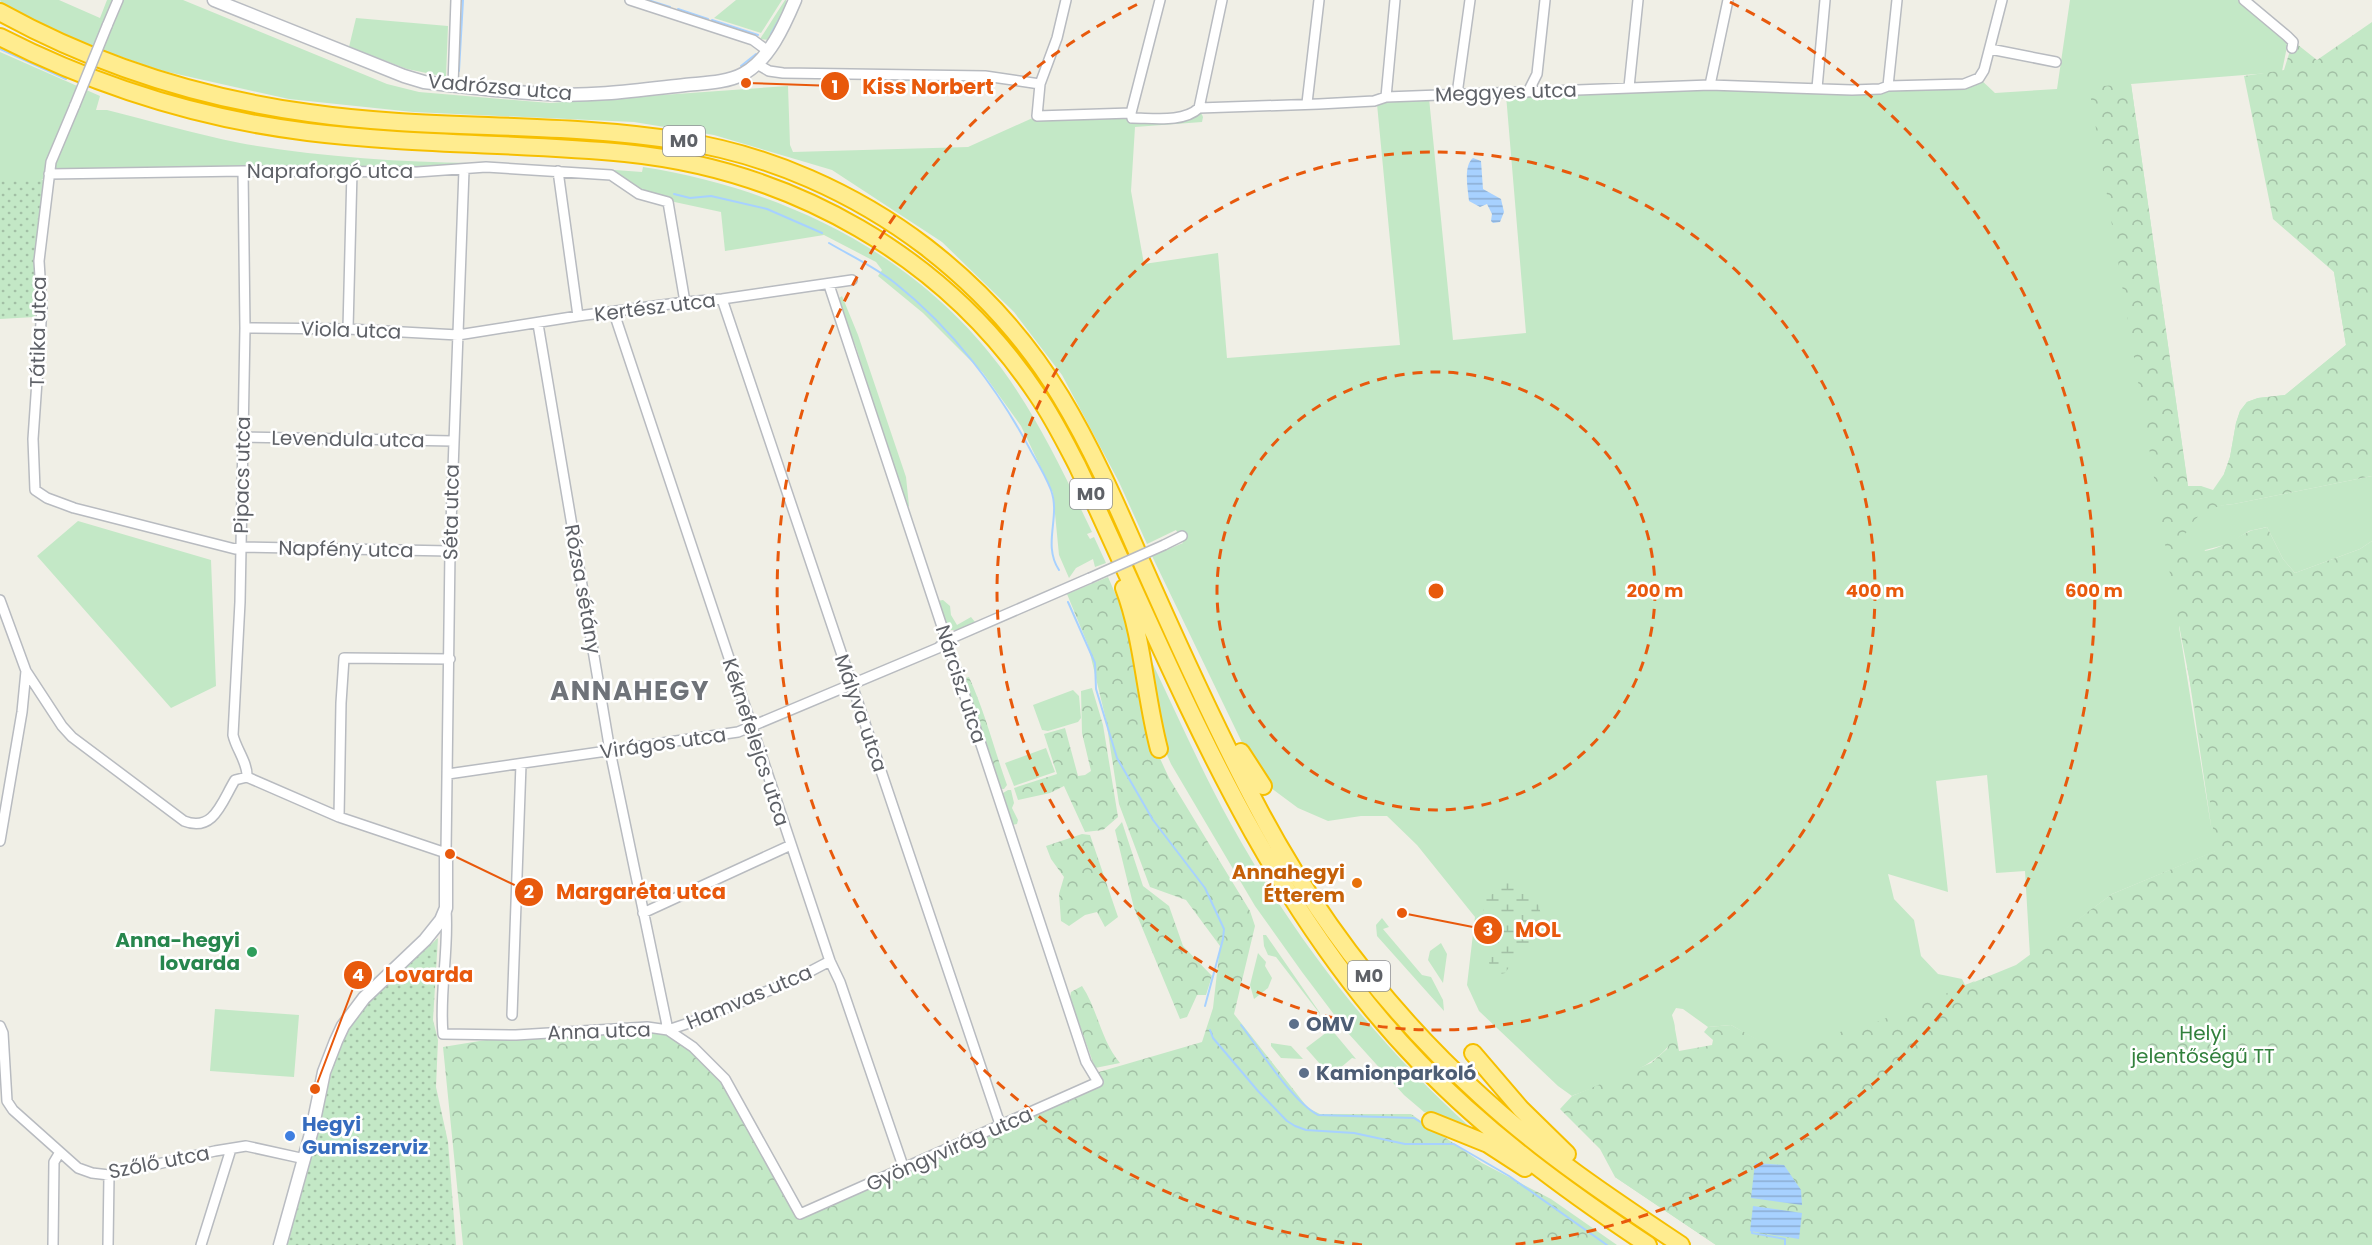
<svg xmlns="http://www.w3.org/2000/svg" width="2372" height="1245" viewBox="0 0 2372 1245" font-family="Poppins,sans-serif">
	<style>
		.green { fill: #c3e8c6 }
		.forest { fill: url(#forest-crowns) }
		.wetland { fill: url(#wetland-marsh) }
		.garden { fill: url(#garden-dots) }
		.water { fill: url(#water-rules) }
		.lines { fill: none; stroke-linecap: round; stroke-linejoin: round }
		.stream { stroke: #a7d1ff; stroke-width: 2 }
		.street-casing { stroke: #b8bbc0; stroke-width: 12 }
		.secondary-casing { stroke: #b9bcc2; stroke-width: 15 }
		.highway-casing { stroke: #f6bf00; stroke-width: 20 }
		.street { stroke: #fff; stroke-width: 9 }
		.secondary { stroke: #fff; stroke-width: 12 }
		.highway { stroke: #ffec8f; stroke-width: 16 }
		.street-bridge-casing { stroke: #b8bbc0; stroke-width: 12; stroke-linecap: butt }
		.street-bridge { stroke: #fff; stroke-width: 9 }
		.ring { fill: none; stroke: #e8590c; stroke-width: 3; stroke-dasharray: 10 8 }
		.food-dot { fill: #e8710a; stroke: #fff; stroke-width: 2 }
		.leisure-dot { fill: #2e9e5b; stroke: #fff; stroke-width: 2 }
		.service-dot { fill: #5c6f8a; stroke: #fff; stroke-width: 2 }
		.shop-dot { fill: #3f7fe0; stroke: #fff; stroke-width: 2 }
		.labels { text-anchor: middle; stroke-width: 5; stroke-linejoin: round; paint-order: stroke }
		.shield { fill: #fff; stroke: #8e9095; stroke-width: 1.5 }
		.shield-label { font-size: 18px; font-weight: bold; fill: #5e6167 }
		.street-label { font-size: 20px; fill: #5e6167; stroke: #fff }
		.food-label { font-size: 20px; font-weight: bold; fill: #c56008; stroke: #fff; text-anchor: end }
		.leisure-label { font-size: 20px; font-weight: bold; fill: #27864d; stroke: #fff; text-anchor: end }
		.service-label { font-size: 20px; font-weight: bold; fill: #4e5e75; stroke: #fff; text-anchor: start }
		.park-label { font-size: 20px; fill: #32813d; stroke: #fff }
		.shop-label { font-size: 20px; font-weight: bold; fill: #366cbe; stroke: #fff; text-anchor: start }
		.district-label { font-size: 26px; font-weight: bold; letter-spacing: 1.5px; fill: #6f7379; stroke: #fff }
		.centre { fill: #e8590c; stroke: #fff; stroke-width: 3 }
		.ring-label { font-size: 18px; text-anchor: middle; font-weight: bold; fill: #e8590c; stroke: #fff; stroke-width: 5; stroke-linejoin: round; paint-order: stroke }
		.leader { fill: none; stroke: #e8590c; stroke-width: 2 }
		.callout-dot { fill: #e8590c; stroke: #fff; stroke-width: 2 }
		.mark-label { font-size: 18px; text-anchor: middle; font-weight: bold; fill: #fff }
		.callout-label { font-size: 21px; text-anchor: middle; font-weight: bold; fill: #e8590c; stroke: #fff; stroke-width: 5; stroke-linejoin: round; paint-order: stroke }
	</style>
	<defs>
		<pattern id="forest-crowns" width="20" height="18" patternUnits="userSpaceOnUse" patternTransform="scale(1.5)"><rect width="20" height="18" fill="#c3e8c6"/><path d="M2 6a3 3 0 1 1 6 0M12 15a3 3 0 1 1 6 0" fill="none" stroke="#a2bfa5"/></pattern>
		<pattern id="wetland-marsh" width="20" height="14" patternUnits="userSpaceOnUse" patternTransform="scale(1.5)"><rect width="20" height="14" fill="#c3e8c6"/><path d="M1 5h8M5 5V1M11 12h8M15 12V8" fill="none" stroke="#a2bfa5"/></pattern>
		<pattern id="garden-dots" width="8" height="8" patternUnits="userSpaceOnUse" patternTransform="scale(1.5)"><rect width="8" height="8" fill="#c3e8c6"/><path d="M2 2h.1M6 6h.1" fill="none" stroke="#a2bfa5" stroke-width="1.8" stroke-linecap="round"/></pattern>
		<pattern id="water-rules" width="6" height="5" patternUnits="userSpaceOnUse" patternTransform="scale(1.5)"><rect width="6" height="5" fill="#a7d1ff"/><path d="M0 2.5h6" fill="none" stroke="#8badd2"/></pattern>
	</defs>
	<rect width="100%" height="100%" fill="#f0efe6"/>
	<path class="green" d="M0,0H59L100,18L107,0H183L387,84L419,92L550,103L788,86L790,145L793,152L968,147L1037,116L1131,113L1164,119L1199,108L1203,117L1202,122L1135,127L1131,191L1144,264L1218,253L1227,358L1400,345L1377,104L1385,100L1429,98L1453,340L1526,333L1506,95L1629,87L1770,88L1924,86L1979,78L1995,93L2057,89L2070,0H2242L2288,42L2282,71L2372,63V429L2224,474L2230,457L2236,423L2240,411L2247,402L2258,398L2285,395L2346,345L2334,272L2282,72L2131,84L2188,487L2201,486L2215,506L2234,504L2372,476V541L2360,549L2295,573L2283,559L2267,527L2249,531L2228,544L2205,550L2179,627L2212,832L2183,636L2372,1245L2216,851L2112,894L2030,956L2025,871L1996,873L1987,775L1936,781L1948,892L1888,874L1894,899L1914,920L1921,956L1938,974L1962,979L1965,985L1975,981L1730,1245H1716L1615,1177L1787,1057L1731,1025L1708,1027L1683,1009L1676,1008L1672,1015C1673,1019 1675,1024 1675,1029C1673,1065 1601,1084 1572,1096L1558,1086L1479,1011L1467,985L1475,917L1417,845L1387,816H1361L1328,821L1298,808L1271,788L1249,757L1152,556L1183,543L1176,530L1147,544L1119,482L1062,375L1014,312L942,242L832,170L714,135L634,122L413,112L289,99L159,70L79,42L1,3Z
		M736,0H782L761,33L714,18Z
		M785,0H786V12L769,40L760,39Z
		M356,18L448,26L446,77L407,69L349,47Z
		M0,52L100,96L96,110H107C151,121 195,134 240,143C313,156 398,162 473,163L465,168L62,170L16,192L0,193Z
		M643,167C783,189 916,253 1002,369C1039,420 1065,476 1092,532L1087,534L1090,539L1094,537L1106,563L1095,567L1093,559L1076,568L1069,578L1059,555L1053,493L1021,426L983,373L923,313L878,276L882,270L876,262L824,235L725,251L721,212L656,198L631,188L612,172L615,170L642,172Z
		M842,296L858,335L906,477L909,506L906,508L856,347L839,305L838,299Z
		M78,521L211,560L216,686L171,708L37,556Z
		M943,600L950,606L951,615L957,625L971,617L975,622L957,630H949L937,601Z
		M1149,656C1176,712 1201,770 1231,824C1294,938 1373,1040 1470,1127L1451,1123L1424,1112L1404,1095L1348,1033L1302,972L1255,906L1171,764L1157,732Z
		M1073,690L1079,696L1081,718L1078,722L1048,731L1042,730L1033,705Z
		M1046,748L1055,772L1014,786L1005,763Z
		M1008,790H1011L1014,803L1012,808L1018,820L1017,824L1012,825L1002,797L1003,793Z
		M1382,918L1389,927L1383,929L1422,975L1431,977L1443,1000L1444,1011L1377,936L1376,925Z
		M1263,935H1266L1320,1013V1019L1316,1018L1314,1016L1319,1017L1320,1014L1276,957L1268,955L1264,946Z
		M1441,943L1447,954L1443,983L1428,960L1430,951Z
		M1258,953L1266,962L1265,966L1272,978L1268,988L1254,999L1250,985Z
		M215,1009L299,1015L294,1077L210,1071Z
		M1331,1029L1356,1059L1352,1058L1333,1074L1336,1079L1334,1080L1306,1048Z
		M1271,1043L1291,1046L1303,1059L1281,1058L1271,1046Z"/>
	<path class="forest" d="M2372,22V476L2234,504C2207,506 2191,516 2182,543C2203,563 2228,541 2248,532C2254,529 2261,529 2267,527L2283,559L2295,573L2360,549L2372,541V1245H1716L1615,1177L1600,1149L1560,1109L1572,1096L1651,1063L1667,1049L1675,1029L1679,1051L1712,1045L1713,1040L1704,1032L1708,1027L1731,1025L1788,1056L1795,1055L1854,1025L1874,1023L2016,965L2112,894L2215,851C2209,764 2188,678 2173,592C2145,423 2117,255 2089,87L2131,84L2188,486H2201L2213,490L2224,474L2230,457L2236,423L2240,411L2247,402L2258,398L2285,395L2346,345L2334,272L2273,219L2244,76L2284,70L2293,41L2317,60Z
		M1108,577L1126,618L1146,728L1169,778L1250,911L1255,926L1234,1014L1308,1108L1320,1114H1411L1482,1163L1551,1199L1617,1245H463L443,1047L516,1035L668,1030L725,1079L800,1214L1097,1082L1092,1074L1202,1042L1213,1008L1220,946L1186,900L1150,887L1119,804L1106,720L1088,645L1067,594Z
		M969,677C985,712 994,749 1007,785L1004,789H999L962,679Z
		M1092,688L1103,725L1118,817L1103,830L1085,832L1064,786L1050,793L1018,800L1014,788L1057,774L1044,734L1065,728L1078,776L1085,775L1091,771L1082,733L1081,691Z
		M1122,822L1143,886L1169,906L1183,946L1212,976L1206,995H1197L1187,1017L1180,1019L1134,908L1115,830Z
		M1082,834L1090,835L1118,917L1105,927L1097,912L1085,915L1069,926L1061,921L1059,894L1064,877L1051,859L1046,846Z
		M1082,986C1098,1010 1101,1041 1120,1063L1095,1068L1070,998L1071,992Z"/>
	<path class="wetland" d="M1510,879C1519,882 1527,885 1533,894C1542,906 1545,932 1536,944C1530,951 1522,952 1516,957C1512,962 1509,968 1505,973L1496,975L1491,972L1486,947L1489,922L1482,907V900L1496,892Z"/>
	<path class="garden" d="M44,180L35,260V317L0,319V181Z
		M438,938L433,1020L438,1040L436,1087L448,1142L456,1245H284L343,1031L366,1004Z"/>
	<path class="water" d="M1473,158L1481,161L1483,189L1501,199L1504,212L1500,222L1493,223L1491,221L1492,214L1487,204L1480,207L1469,201C1468,189 1463,166 1473,158Z
		M1755,1163L1784,1165L1801,1190L1802,1205L1751,1198Z
		M1753,1206L1802,1213L1799,1239L1750,1231Z"/>
	<g class="lines">
		<path class="stream" d="M648,0L670,7
			M678,9L708,19
			M712,20L758,35
			M771,34L785,9
			M0,49L66,79
			M741,66L756,54
			M459,71L463,0
			M674,194L690,198L711,196L767,209L822,233
			M829,243C851,256 875,267 895,283C952,328 999,390 1032,453C1039,465 1046,477 1051,490C1061,517 1042,544 1059,570
			M1068,602L1095,663L1096,689L1117,758L1153,820L1205,888L1224,929L1223,939L1205,1006
			M1241,1025C1261,1051 1291,1100 1318,1115L1414,1118L1425,1125
			M1210,1030L1213,1038L1258,1091L1287,1121L1295,1126L1306,1130L1354,1133L1405,1144H1454L1509,1176L1607,1245
			M1752,1231V1233L1785,1239V1245"/>
		<g class="street-casing">
			<path id="street" d="M630,0L753,40L768,51
				M1066,0L1057,38L1040,84L1037,116L1131,113L1132,118C1153,118 1183,123 1199,108L1319,104L1374,101L1386,97L1710,85L1852,90L1880,89L1888,86L1964,84L1979,78L1984,70L2002,0
				M2244,0L2287,36L2293,42L2292,48
				M107,26L118,0
				M1990,49L2056,62
				M757,64L769,71L783,73L985,76L1040,84
				M453,85L456,0
				M1710,85L1728,0
				M1888,86L1897,0
				M1629,87L1638,0
				M1817,88L1825,0
				M1528,92L1537,74L1545,0
				M1457,94L1470,0
				M1386,97L1395,0
				M1307,103L1319,0
				M75,105L51,162L39,261L42,308L33,439L35,490L47,498L74,508L235,549L240,547L450,551
				M1199,108L1222,0
				M1131,113L1160,0
				M243,171L245,328L240,602L233,735C236,749 248,763 247,777
				M558,171L578,316
				M49,174L243,171L417,172L486,167L611,175L639,194L668,202L685,302
				M722,299L1001,1127
				M614,313L830,961L840,982L904,1169
				M538,324L610,751L668,1030L686,1024L790,982L830,961
				M245,328L348,329L458,335L578,316L685,302L722,299L852,280
				M348,329L352,171
				M242,437L453,441
				M1164,545L1182,536
				M0,600L26,671L62,726L72,737L184,821C214,833 222,801 235,780L247,777L339,817L446,853L450,551L464,170
				M448,774L738,732L938,648L947,640L1090,578
				M339,817L341,703L344,658L450,659
				M0,841L22,712L26,671
				M446,910C449,952 439,993 443,1034L516,1035L647,1027L668,1030L693,1047L725,1079L800,1214L1098,1082L1086,1062L829,285
				M643,913L791,845
				M512,1015L521,764
				M0,1026L3,1033L7,1101L13,1110L78,1168L92,1173L109,1175L215,1151L246,1146L305,1159
				M53,1245L54,1162L60,1152
				M108,1245L109,1175
				M201,1245L231,1149"/>
		</g>
		<g class="secondary-casing">
			<path id="secondary" d="M214,0L404,76L424,82C465,87 506,92 547,94C592,97 640,90 685,85C703,83 726,83 743,74C769,60 784,26 795,0
				M280,1245L312,1130L324,1072L336,1041L343,1026L364,998L425,940L441,920L446,908V853"/>
		</g>
		<g class="highway-casing">
			<path id="highway" d="M0,12C96,65 200,98 309,113C432,131 557,121 680,141C768,154 855,193 926,247C979,288 1026,339 1061,397C1098,458 1125,525 1154,590C1186,662 1219,734 1256,804C1313,913 1390,1014 1482,1097C1543,1153 1612,1199 1681,1245
				M0,37C96,86 202,119 308,132C414,145 520,143 625,153C792,170 945,256 1038,396C1053,418 1065,442 1077,465C1175,673 1257,895 1420,1063C1487,1133 1567,1191 1648,1245
				M1124,588C1143,638 1145,696 1159,749
				M1241,752L1263,786
				M1473,1053L1521,1109L1567,1154
				M1431,1121L1488,1144L1525,1168"/>
		</g>
		<use href="#street" class="street"/>
		<use href="#secondary" class="secondary"/>
		<use href="#highway" class="highway"/>
		<g class="street-bridge-casing">
			<path id="street-bridge" d="M75,105L107,26
				M1090,578L1164,545"/>
		</g>
		<use href="#street-bridge" class="street-bridge"/>
	</g>
	<g class="ring">
		<circle cx="1436" cy="591" r="219"/>
		<circle cx="1436" cy="591" r="439"/>
		<path d="M1362 1245A658 658 0 0 1 1142 2M1730 2A658 658 0 0 1 1510 1245"/>
	</g>
	<circle class="food-dot" cx="1357" cy="883" r="6"/>
	<circle class="leisure-dot" cx="252" cy="952" r="6"/>
	<g class="service-dot">
		<circle cx="1294" cy="1024" r="6"/>
		<circle cx="1304" cy="1073" r="6"/>
	</g>
	<circle class="shop-dot" cx="290" cy="1136" r="6"/>
	<g class="labels">
		<g class="shield">
			<rect x="663" y="126" width="42" height="30" rx="4.5"/>
			<rect x="1070" y="479" width="42" height="30" rx="4.5"/>
			<rect x="1348" y="961" width="42" height="30" rx="4.5"/>
		</g>
		<g class="shield-label">
			<text x="684" y="147">M0</text>
			<text x="1091" y="500">M0</text>
			<text x="1369" y="982">M0</text>
		</g>
		<g class="street-label">
			<text transform="translate(500 87) rotate(5)" y="7">Vadrózsa utca</text>
			<text transform="translate(1506 92) rotate(-2)" y="7">Meggyes utca</text>
			<text x="330" y="178">Napraforgó utca</text>
			<text transform="translate(655 307) rotate(-7)" y="7">Kertész utca</text>
			<text transform="translate(351 330) rotate(2)" y="7">Viola utca</text>
			<text transform="translate(38 332) rotate(-89)" y="7">Tátika utca</text>
			<text transform="translate(348 439) rotate(1)" y="7">Levendula utca</text>
			<text transform="translate(242 475) rotate(-89)" y="7">Pipacs utca</text>
			<text transform="translate(451 512) rotate(-89)" y="7">Séta utca</text>
			<text transform="translate(346 549) rotate(1)" y="7">Napfény utca</text>
			<text transform="translate(583 589) rotate(80)" y="7">Rózsa sétány</text>
			<text transform="translate(961 684) rotate(72)" y="7">Nárcisz utca</text>
			<text transform="translate(861 713) rotate(71)" y="7">Mályva utca</text>
			<text transform="translate(756 742) rotate(72)" y="7">Kéknefelejcs utca</text>
			<text transform="translate(663 743) rotate(-8)" y="7">Virágos utca</text>
			<text transform="translate(749 997) rotate(-23)" y="7">Hamvas utca</text>
			<text transform="translate(599 1031) rotate(-2)" y="7">Anna utca</text>
			<text transform="translate(949 1149) rotate(-24)" y="7">Gyöngyvirág utca</text>
			<text transform="translate(159 1162) rotate(-11)" y="7">Szőlő utca</text>
		</g>
		<g class="food-label">
			<text x="1345" y="879">Annahegyi<tspan x="1345" dy="23">Étterem</tspan></text>
		</g>
		<g class="leisure-label">
			<text x="240" y="947">Anna-hegyi<tspan x="240" dy="23">lovarda</tspan></text>
		</g>
		<g class="service-label">
			<text x="1306" y="1031">OMV</text>
			<text x="1316" y="1080">Kamionparkoló</text>
		</g>
		<g class="park-label">
			<text x="2203" y="1040">Helyi<tspan x="2203" dy="23">jelentőségű TT</tspan></text>
		</g>
		<g class="shop-label">
			<text x="302" y="1131">Hegyi<tspan x="302" dy="23">Gumiszerviz</tspan></text>
		</g>
		<g class="district-label">
			<text x="630" y="700">ANNAHEGY</text>
		</g>
	</g>
	<circle cx="1436" cy="591" r="9" class="centre"/>
	<g class="ring-label">
		<text x="1655" y="597">200 m</text>
		<text x="1875" y="597">400 m</text>
		<text x="2094" y="597">600 m</text>
	</g>
	<path class="leader" d="M746 83L835 86M450 854L529 892M1402 913L1488 930M315 1089L358 975"/>
	<g class="callout-dot">
		<circle cx="746" cy="83" r="6"/>
		<circle cx="450" cy="854" r="6"/>
		<circle cx="1402" cy="913" r="6"/>
		<circle cx="315" cy="1089" r="6"/>
		<circle cx="835" cy="86" r="15"/>
		<circle cx="529" cy="892" r="15"/>
		<circle cx="1488" cy="930" r="15"/>
		<circle cx="358" cy="975" r="15"/>
	</g>
	<g class="mark-label">
		<text x="835" y="93">1</text>
		<text x="529" y="898">2</text>
		<text x="1488" y="936">3</text>
		<text x="358" y="981">4</text>
	</g>
	<g class="callout-label">
		<text x="928" y="94">Kiss Norbert</text>
		<text x="641" y="899">Margaréta utca</text>
		<text x="1538" y="937">MOL</text>
		<text x="429" y="982">Lovarda</text>
	</g>
</svg>
